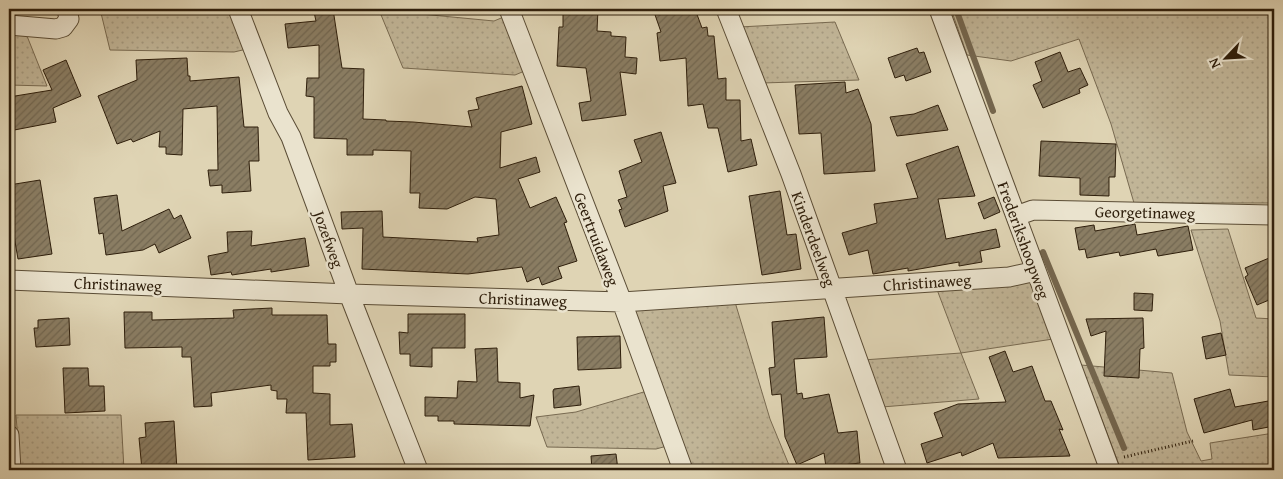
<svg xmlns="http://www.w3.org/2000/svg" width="1283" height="479" viewBox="0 0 1283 479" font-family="'Gentium Book Plus',serif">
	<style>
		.grass { fill: url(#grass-dots); stroke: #786a51 }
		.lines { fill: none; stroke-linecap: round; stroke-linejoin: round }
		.stream { stroke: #74664e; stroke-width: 6 }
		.building { fill: url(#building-hatch); stroke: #2e1e0b }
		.street-casing { stroke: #5a4c35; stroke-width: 21 }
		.path { stroke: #2e1e0b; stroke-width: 3; stroke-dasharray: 1 2.5; stroke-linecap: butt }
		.street { stroke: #eae3ce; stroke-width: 19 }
		.labels { text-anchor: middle; stroke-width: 5; stroke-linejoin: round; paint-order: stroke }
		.street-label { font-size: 16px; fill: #2e1e0b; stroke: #eae3ce }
	</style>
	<defs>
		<pattern id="grass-dots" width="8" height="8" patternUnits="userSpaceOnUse" patternTransform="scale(1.25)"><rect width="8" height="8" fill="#c1b597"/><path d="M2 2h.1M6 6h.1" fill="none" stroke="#a69b81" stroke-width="1.8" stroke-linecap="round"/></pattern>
		<pattern id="building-hatch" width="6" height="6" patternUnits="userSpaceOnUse" patternTransform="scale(1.25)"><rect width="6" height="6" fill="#8a7d63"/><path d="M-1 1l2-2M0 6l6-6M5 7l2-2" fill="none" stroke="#716650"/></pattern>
	</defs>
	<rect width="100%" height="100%" fill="#dfd4b4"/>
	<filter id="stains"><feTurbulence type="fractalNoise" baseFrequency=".004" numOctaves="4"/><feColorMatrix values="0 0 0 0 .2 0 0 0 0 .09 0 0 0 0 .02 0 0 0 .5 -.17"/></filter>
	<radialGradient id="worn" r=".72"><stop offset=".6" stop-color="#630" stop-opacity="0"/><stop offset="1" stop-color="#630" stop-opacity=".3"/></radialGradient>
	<path class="grass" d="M100,9H232L247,49L234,52L110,50Z
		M345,9H378L379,10L494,21L506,16L527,70L515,75L403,68L379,10Z
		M951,9H1274V203H1134L1111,124L1079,39L1011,61L967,55Z
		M835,22L859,80L762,83L739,27Z
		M9,30L25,31L47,86L9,85Z
		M1228,229L1256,318L1274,319V377L1229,375L1220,321L1191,230Z
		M1025,280L1031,282L1053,339L961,353L979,399L882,407L863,360L961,353L936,287Z
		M735,302L770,419L791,470H691L634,314L635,308Z
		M1081,365L1172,373L1187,432L1201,461L1212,459L1210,443L1274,433V470H1121Z
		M647,391L667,446L656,449L547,447L536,417L576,412Z
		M16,415H121L124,470H20Z"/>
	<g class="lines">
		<path class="stream" d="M956,9L993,111
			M1043,252L1124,448"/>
	</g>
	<path class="building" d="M331,9H333L342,68L364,69L363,119L386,120V121L413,122L472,127L468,111L479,109L476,98L522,86L532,124L501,132L500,168L536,157L540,172L518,179L530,208L556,197L567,222L564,223L577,261L558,267L562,278L542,285L539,277L527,282L522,267L468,274L362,269L363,228L342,229L341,212L382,211L383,237L478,242L477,238L499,235L496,199L475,197L447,209L419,208L420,193H410L411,151L373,150V155H347V139L314,138V97L306,96L307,78H319V45L288,48L285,24L316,21L314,12Z
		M563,9H598L597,31L611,32V36L626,37L625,57L637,58L636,74L620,72L626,115L582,121L579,103L591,101L586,68L557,66L559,27H563Z
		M653,9H695L702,28L707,27L708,36H714L718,79L726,78V100H740L741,141L751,139L757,165L728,172L718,128H708L703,104L688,106L686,58L660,61L657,33L661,32Z
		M917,48L919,53L924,52L931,72L906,81L904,75L895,78L888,58Z
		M1060,52L1068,72L1080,68L1088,85L1079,89L1080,93L1043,108L1033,85L1042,81L1035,62Z
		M187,58L188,76H190V81L239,77L244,127H258L259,161H249L251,191L222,193V185L210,186L208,170H218L217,106L183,109L182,155L166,154V147H159L160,131L133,142L131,139L117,144L98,96L137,80L136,60Z
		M66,60L81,96L53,108L56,122L9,131V97L52,90L43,70Z
		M845,82L846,93L858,89L871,124L875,171L824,174L821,133L799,134L795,85Z
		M938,105L948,130L897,136L890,117L914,114Z
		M661,132L676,183L663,186L668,211L625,227L619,210L622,209L618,200L627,197L619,171L642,162L634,140Z
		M1041,141L1116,144L1115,177H1109V196L1080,195V178L1039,176Z
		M958,146L975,196L938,199L946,239L996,229L1000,247L980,251L982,262L959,266V262L908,271V268L873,274L868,250L849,255L842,233L877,223L874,204L918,198L906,164Z
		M40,180L52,254L18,259L13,230L9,231V211L13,210L9,185Z
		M780,191L787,235L796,234L801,269L762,275L749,196Z
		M117,195L122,231L169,209L174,219L181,215L191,238L159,253L155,244L143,250L106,255L103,233L99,234L94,198Z
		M994,197L1000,212L984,219L978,203Z
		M1135,224L1137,235L1188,226L1193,250L1158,256L1156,249L1120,256L1119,252L1087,258L1085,249L1079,250L1075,228L1094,225L1095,231Z
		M252,231L251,246L305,238L309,266L271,272V269L232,275L231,272L211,275L208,256L228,252L227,232Z
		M1274,256V298L1257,305L1245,277L1248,275L1245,268Z
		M1134,293L1153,294L1152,311L1134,310Z
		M272,308V315H327L328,344H336V362H330V366H313V393L330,394V425L352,424L355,457L308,460L306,413H286L287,399H277V391L271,390V385L211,393L212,406L194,407L191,357H182V347L125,348L124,312H152V320L234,318L233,310Z
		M408,314H465V348H432V367L410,366V354H400L399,332L408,333Z
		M824,317L827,357L794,359L797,394L802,393L803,399L829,394L838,433L857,431L860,463L826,467L824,453L797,465L785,437L781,394L772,395L769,368L775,367L772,322Z
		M69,318L70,345L36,347L34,328H38V320Z
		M1143,318L1144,348L1140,349L1139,378L1104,376L1106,331L1091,336L1086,319Z
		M1221,333L1226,355L1206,359L1202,337Z
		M620,336L621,368L578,370L577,337Z
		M497,348L498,382L520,383V398L534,395L530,426L454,424V421H438V416H425V397L457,398L458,381L477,382L475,349Z
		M1005,351L1013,372L1032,366L1045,401H1051L1063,430L1059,429L1070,456L998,458L993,443L962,456L961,452L927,463L921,444L943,437L934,413L958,404L1006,402L989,357Z
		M63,368H88L89,386H104L105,411L65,413Z
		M579,386L581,405L554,408L553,391L554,389Z
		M1230,389L1235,407L1274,400V426L1253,430L1252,420L1204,433L1194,399Z
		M174,421L177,470H142L139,438L146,437L145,423Z
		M616,454L618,470H592L591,456Z"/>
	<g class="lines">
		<g class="street-casing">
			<path id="street" d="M238,9L278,113L291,137L349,294L418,470
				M509,9L622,302L683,470
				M726,9L791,174L897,470
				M939,9L1110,470
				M9,25L56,29L63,27L69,19L67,9
				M1016,216L1033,210L1274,215
				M9,280L349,294L622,302L1009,277L1036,271
				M9,435L11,470"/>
		</g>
		<path class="path" d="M1124,457L1193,441"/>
		<use href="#street" class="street"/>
	</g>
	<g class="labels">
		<g class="street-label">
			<text transform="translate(1145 212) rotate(1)" y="6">Georgetinaweg</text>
			<text transform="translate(329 239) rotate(70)" y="6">Jozefweg</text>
			<text transform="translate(597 239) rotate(69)" y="6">Geertruidaweg</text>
			<text transform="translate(814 239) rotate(70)" y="6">Kinderdeelweg</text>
			<text transform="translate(1024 240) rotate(70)" y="6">Frederikshoopweg</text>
			<text transform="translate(927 282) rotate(-4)" y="6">Christinaweg</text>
			<text transform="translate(118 284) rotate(2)" y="6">Christinaweg</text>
			<text transform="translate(523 299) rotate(2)" y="6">Christinaweg</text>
		</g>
	</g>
	<rect width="1283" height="479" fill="none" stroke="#dfd4b4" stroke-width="30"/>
	<rect x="10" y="10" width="1263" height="459" fill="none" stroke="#2e1e0b" stroke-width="2.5"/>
	<rect x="15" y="15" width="1253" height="449" fill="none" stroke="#2e1e0b"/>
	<g transform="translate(1226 58) rotate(245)" stroke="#eae3ce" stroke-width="4" paint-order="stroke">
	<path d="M0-4L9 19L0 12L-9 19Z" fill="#2e1e0b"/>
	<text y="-8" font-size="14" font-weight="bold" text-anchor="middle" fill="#2e1e0b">N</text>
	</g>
	<rect width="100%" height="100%" filter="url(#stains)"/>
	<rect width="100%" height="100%" fill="url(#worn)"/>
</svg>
